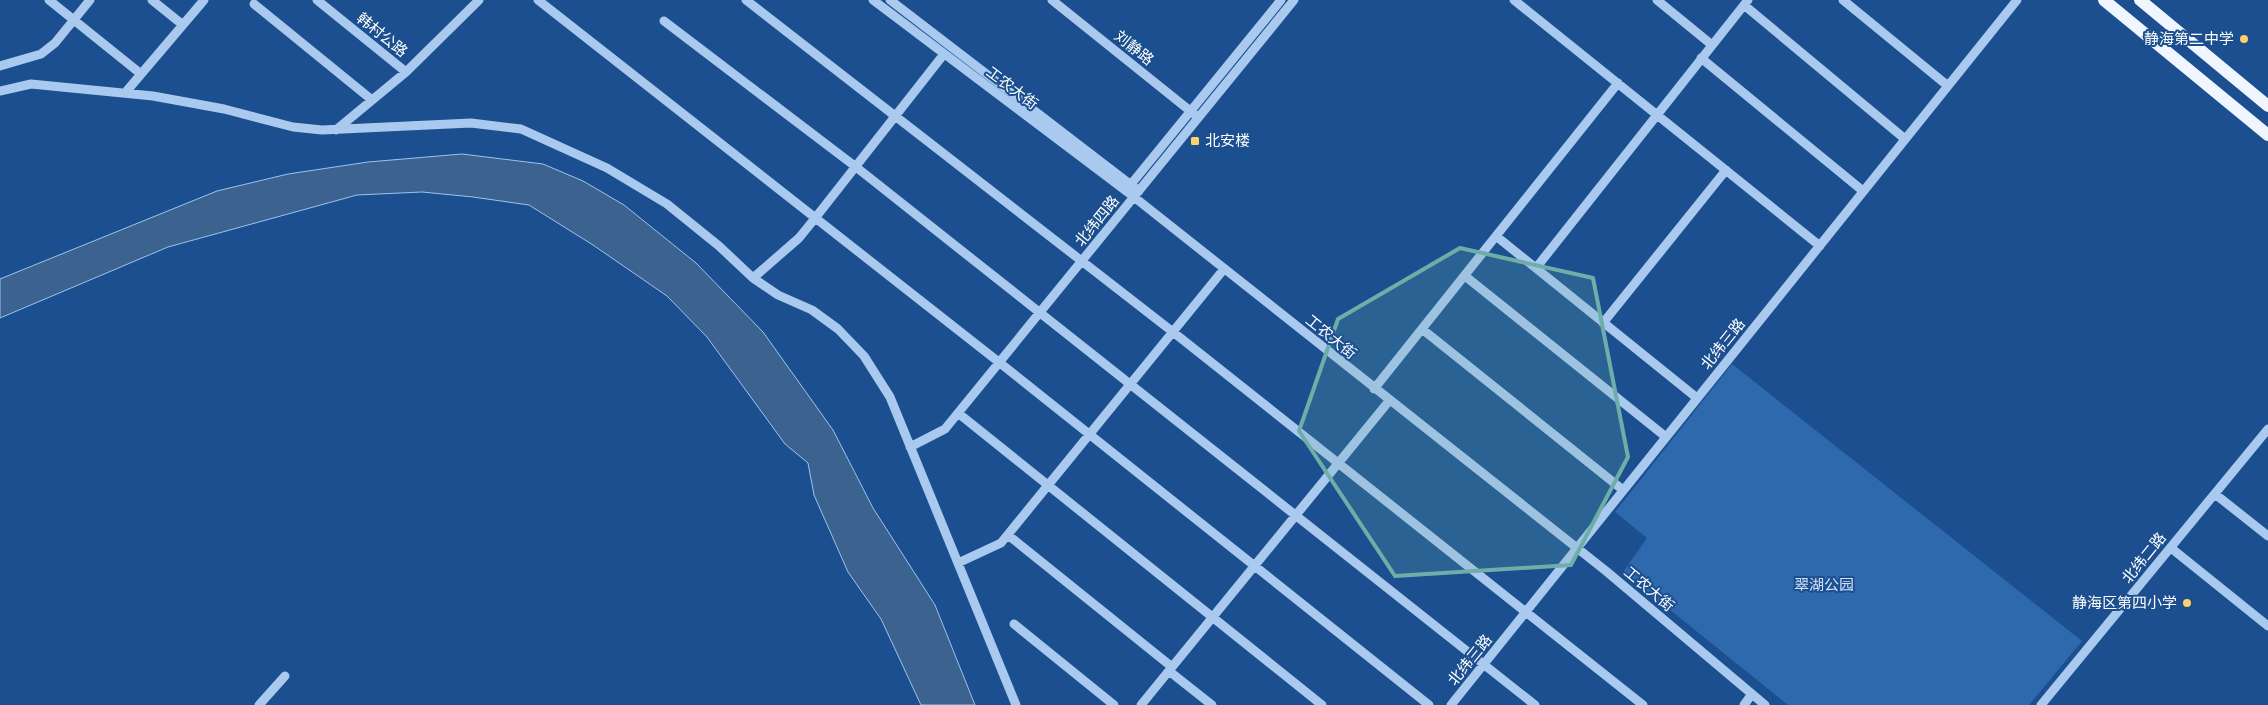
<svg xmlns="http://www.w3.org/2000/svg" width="2268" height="705" viewBox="0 0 2268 705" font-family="Karla,'Noto Sans SC',sans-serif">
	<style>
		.green { fill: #2e69ad }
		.water { fill: #3c6290; stroke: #9cc4f0 }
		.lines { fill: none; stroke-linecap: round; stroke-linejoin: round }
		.minor { stroke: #a9c9ee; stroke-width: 9 }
		.major { stroke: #f0f6ff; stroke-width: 12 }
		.marked { fill: #6fada8; fill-opacity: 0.2; stroke: #6fada8; stroke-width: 4; stroke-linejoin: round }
		.poi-dot { fill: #ffd166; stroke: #1b4f8f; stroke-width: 2 }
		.labels { text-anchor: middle; stroke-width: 4; stroke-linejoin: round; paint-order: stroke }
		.street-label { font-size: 15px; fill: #fff; stroke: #1b4f8f }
		.poi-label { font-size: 15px; fill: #fff; stroke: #1b4f8f; text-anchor: end }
		.park-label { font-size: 15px; fill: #cfe3fa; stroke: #1b4f8f }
	</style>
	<rect width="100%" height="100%" fill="#1b4f8f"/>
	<path class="green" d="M1732,364L2082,641L2029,705H1788L1623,572L1647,538L1615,512Z"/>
	<path class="water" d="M462,154L543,164L583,181L624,205L696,263L763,332L833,430L873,508L935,605L975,705H921L881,619L848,572L814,495L808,463L785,444L707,337L667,296L593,245L529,205L473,197L422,192L357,195L168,247L0,318V279L217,191L288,174L368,162Z"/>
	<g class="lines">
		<path class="minor" d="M49,0L141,74
			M152,0L183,25
			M317,0L406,72
			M538,0L1000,363L1429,705
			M746,0L1173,332L1643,705
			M873,0L1134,197L1606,571L1765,705
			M890,0L1139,191
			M1052,0L1194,114
			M1514,0L1820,246
			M1657,0L1712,45
			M1843,0L1948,86
			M254,4L372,100
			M1744,5L1905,139
			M664,21L856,167L1535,705
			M1701,58L1863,191
			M0,66L41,54L55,43L90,0
			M0,91L31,84L153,96L224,109L293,127L322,130L471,123L521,129L607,168L667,204L719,246L753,278L778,295L812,310L838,329L864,356L890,397L1016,705
			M125,93L204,0
			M336,130L406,72L479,0
			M1128,188L1281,0
			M1496,236L1697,398
			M1536,268L1748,0
			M1465,276L1666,437
			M753,278L799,238L816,217L944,54
			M1603,323L1726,170
			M1422,329L1623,490
			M1374,389L1618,83
			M958,413L1322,705
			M910,447L945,429L1294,0
			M2215,494L2268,536
			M1008,535L1172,667
			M2171,548L2268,626
			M958,563L1001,543L1224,269
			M1014,624L1114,705
			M1169,671L1212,705
			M259,705L285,676
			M1141,705L1389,401
			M1451,705L2017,0
			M1744,705L1752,694
			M2041,705L2268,429"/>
		<path class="major" d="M2104,0L2268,135
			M2140,0L2268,106"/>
	</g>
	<path class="marked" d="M1460,248L1593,278L1628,457L1571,565L1395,576L1299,431L1338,319Z"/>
	<g class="poi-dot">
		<circle cx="2244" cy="39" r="5"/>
		<rect x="1190" y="136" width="10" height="10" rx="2.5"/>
		<circle cx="2187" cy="603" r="5"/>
	</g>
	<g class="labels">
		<g class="street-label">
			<text transform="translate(382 35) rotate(39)" y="5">韩村公路</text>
			<text transform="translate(1134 48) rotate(39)" y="5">刘静路</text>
			<text transform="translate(1012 88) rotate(37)" y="5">工农大街</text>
			<text transform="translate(1097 221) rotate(-51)" y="5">北纬四路</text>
			<text transform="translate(1331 337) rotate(39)" y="5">工农大街</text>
			<text transform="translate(1723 344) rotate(-51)" y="5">北纬三路</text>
			<text transform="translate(2144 558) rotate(-51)" y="5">北纬二路</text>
			<text transform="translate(1649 589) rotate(40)" y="5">工农大街</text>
			<text transform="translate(1470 660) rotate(-51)" y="5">北纬三路</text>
		</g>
		<g class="poi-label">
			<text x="2234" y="44">静海第二中学</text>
			<text x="1205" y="146" text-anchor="start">北安楼</text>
			<text x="2177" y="608">静海区第四小学</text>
		</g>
		<g class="park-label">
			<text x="1824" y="590">翠湖公园</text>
		</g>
	</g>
</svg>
